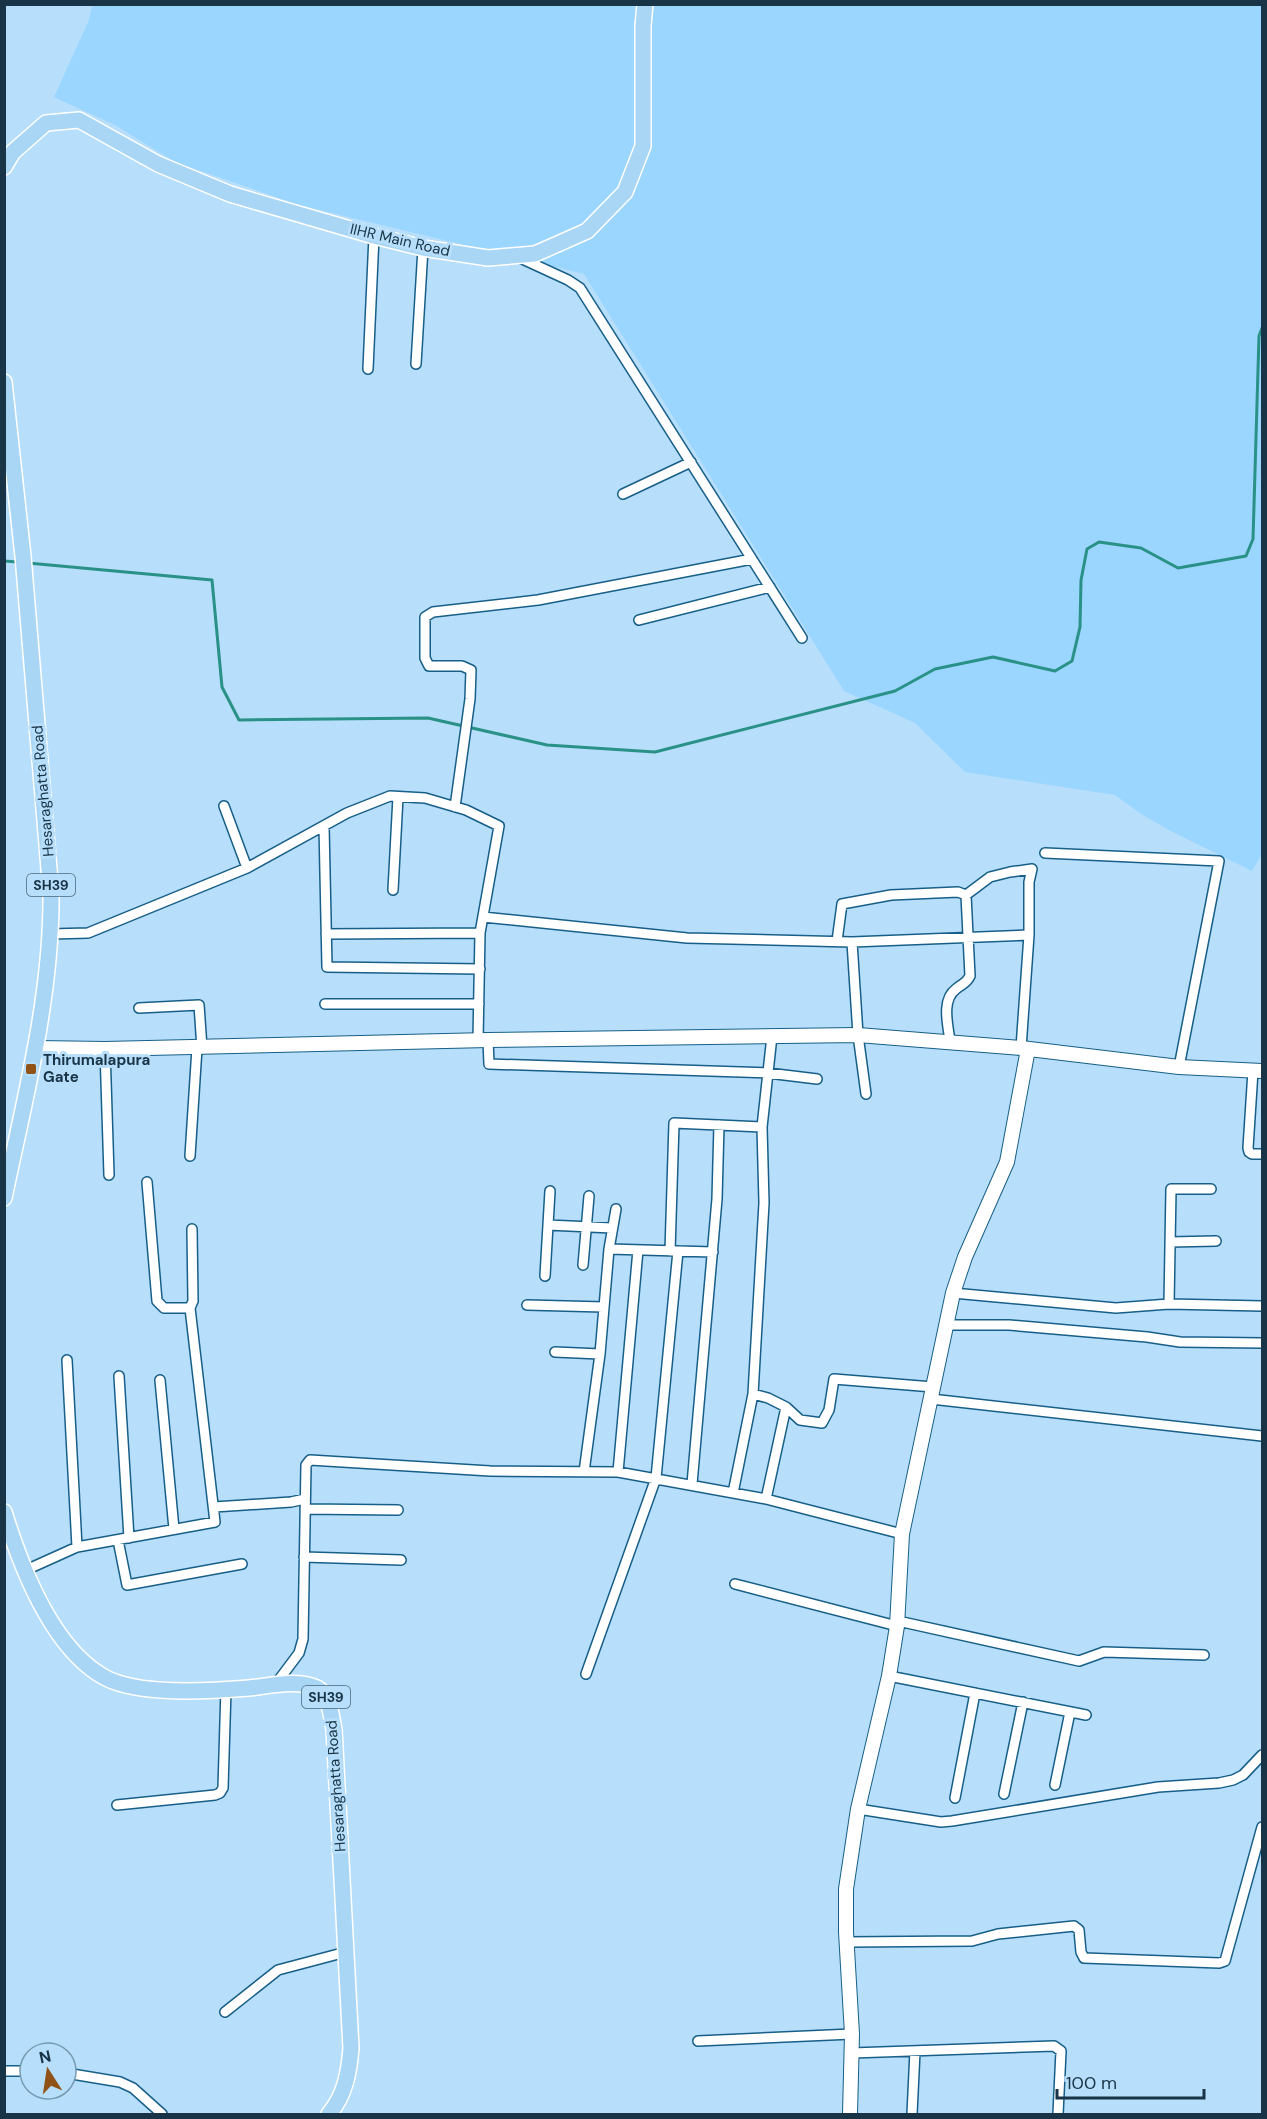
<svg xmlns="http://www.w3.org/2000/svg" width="1267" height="2119" viewBox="0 0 1267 2119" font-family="'DM Sans',sans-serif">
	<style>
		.built { fill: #9ad6ff }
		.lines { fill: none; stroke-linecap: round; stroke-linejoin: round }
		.stream { stroke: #2a9187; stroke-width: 3 }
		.street-casing { stroke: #175f88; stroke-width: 12 }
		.secondary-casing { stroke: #175f88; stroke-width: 16 }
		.primary-casing { stroke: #fff; stroke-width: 18 }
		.street { stroke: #fff; stroke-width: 9 }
		.secondary { stroke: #fff; stroke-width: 14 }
		.primary { stroke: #a9d6f4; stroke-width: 15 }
		.poi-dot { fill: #905216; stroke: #b7defa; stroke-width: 2 }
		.labels { text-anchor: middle; stroke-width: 6; stroke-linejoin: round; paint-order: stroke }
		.shield { fill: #b7defa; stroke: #48677c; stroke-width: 1.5 }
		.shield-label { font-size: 14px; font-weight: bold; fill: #183446 }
		.street-label { font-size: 15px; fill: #183446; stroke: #b7defa }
		.poi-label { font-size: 15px; font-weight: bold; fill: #183446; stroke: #b7defa; text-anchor: start }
	</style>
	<rect width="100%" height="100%" fill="#b7defa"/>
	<path class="built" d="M92,5H1262V854L1252,871L1169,830L1141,814L1115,795L965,772L915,723L844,691L584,274L299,205L175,162L115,125L54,97L89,20Z"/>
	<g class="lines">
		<path class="stream" d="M4,561L18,562
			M28,563L212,580L222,687L239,720L428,718L547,745L655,752L895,691L935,669L993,657L1055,671L1072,661L1080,627L1081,580L1087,549L1099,542L1141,548L1178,568L1246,556L1253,539L1259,336L1262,328"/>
		<g class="street-casing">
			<path id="street" d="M518,257L568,280L580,288L802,638
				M416,364L423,248
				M368,369L374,236
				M623,494L691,462
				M639,620L770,587
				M224,806L247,868
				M455,807L470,699L471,670L462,666H429L425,658V617L433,612L538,600L752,559
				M324,826L327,967L480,969
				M1045,853L1219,861L1179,1067
				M393,890L398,797
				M483,917L687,938L852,942L1029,935
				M51,934L88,933L247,868L347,813L390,796L425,798L466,810L499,826L480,933L478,1040
				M326,934L480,933
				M837,941L842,904L891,895L958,892L966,895
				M852,942L858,1035L866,1094
				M325,1004H479
				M139,1008L199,1005L202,1048
				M488,1040L489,1064L768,1073L817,1079
				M950,1041C948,1025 941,1000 956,989C963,983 966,984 970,976L966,895L990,877L1010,872L1032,869L1029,882V935L1021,1048
				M105,1049L109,1175
				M1253,1071L1248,1148L1249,1152L1252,1154H1262
				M190,1156L197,1048
				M548,1225L612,1228
				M1170,1242L1216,1241
				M609,1249L713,1252
				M670,1251L674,1123L762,1127L772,1036
				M583,1265L589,1196
				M545,1276L550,1191
				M953,1293L1116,1308L1169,1304L1262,1306
				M1169,1304L1171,1189H1211
				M527,1305L604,1307
				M190,1308L193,1301L192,1229
				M945,1325H1009L1147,1337L1180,1342L1262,1343
				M555,1352L600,1354
				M67,1360L77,1547
				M119,1376L129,1538
				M160,1380L174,1529
				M753,1394L764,1203L762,1127
				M931,1399L1262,1436
				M584,1472L600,1354L609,1249L616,1209
				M618,1472L638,1250
				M692,1484L717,1199L719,1125
				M733,1493L753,1394L768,1398L786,1407L800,1420L822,1423L829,1410L834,1379L933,1387
				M766,1499L786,1407
				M214,1507L291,1502L305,1499
				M305,1509L398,1510
				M118,1540L127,1585L242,1564
				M304,1557L401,1560
				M26,1570L77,1547L215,1522L190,1308H164L157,1301L147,1182
				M735,1584L897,1626
				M898,1621L1079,1661L1104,1652L1204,1655
				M586,1674L656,1478L678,1251
				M889,1676L1086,1715
				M275,1685L299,1653L303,1639L306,1465L310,1460L490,1471L618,1472L766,1499L902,1534
				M1055,1785L1070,1712
				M1004,1794L1023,1702
				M955,1798L975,1693
				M117,1805L215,1795L220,1793L223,1788L226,1689
				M858,1809L941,1822L952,1821L1158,1787L1219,1783L1233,1780L1243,1775L1262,1755
				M847,1942L972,1941L998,1934L1074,1926L1079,1930L1081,1952L1084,1958L1219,1963L1225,1961L1262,1827
				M225,2012L278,1970L346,1952
				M698,2041L852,2034
				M852,2053L1054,2046L1061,2051L1058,2114
				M4,2071H30
				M66,2073L120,2082L133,2088L162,2114
				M912,2114L915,2051"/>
		</g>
		<g class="secondary-casing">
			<path id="secondary" d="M37,1048L105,1049L488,1040L858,1035L1021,1048L1179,1067L1262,1071
				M850,2114L852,2034L846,1932V1889L858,1809L889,1676L897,1626L902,1534L953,1293L965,1257L1007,1162L1028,1049"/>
		</g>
		<g class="primary-casing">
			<path id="primary" d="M4,167L13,152L46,123L79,120L158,164L230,194L374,236L423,248L488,258L535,254L587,231L625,192L643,146V26L645,4
				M4,382L23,556L51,893C52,996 25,1097 4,1198
				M4,1512C21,1567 52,1648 104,1677C138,1696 211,1691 249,1688C269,1686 297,1679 317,1688C330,1695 331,1716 334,1729L351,2048C349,2073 345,2095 329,2114"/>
		</g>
		<use href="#street" class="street"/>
		<use href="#secondary" class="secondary"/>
		<use href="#primary" class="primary"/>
	</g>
	<rect class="poi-dot" x="25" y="1063" width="12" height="12" rx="3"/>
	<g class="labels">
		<g class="shield">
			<rect x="27" y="874" width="48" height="22" rx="4.5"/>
			<rect x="302" y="1686" width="48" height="22" rx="4.5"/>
		</g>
		<g class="shield-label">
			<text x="51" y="890">SH39</text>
			<text x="326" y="1702">SH39</text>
		</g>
		<g class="street-label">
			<text transform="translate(400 240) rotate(13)" y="5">IIHR Main Road</text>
			<text transform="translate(43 791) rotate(-95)" y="5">Hesaraghatta Road</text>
			<text transform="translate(336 1786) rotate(-94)" y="5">Hesaraghatta Road</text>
		</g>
		<g class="poi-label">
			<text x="43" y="1065">Thirumalapura<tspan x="43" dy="17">Gate</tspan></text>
		</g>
	</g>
	<rect width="1267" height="2119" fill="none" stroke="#183446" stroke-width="12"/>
	<g transform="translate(48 2071) rotate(348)"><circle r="28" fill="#b7defa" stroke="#779ab2" stroke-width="1.5"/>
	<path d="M0-4.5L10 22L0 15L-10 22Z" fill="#905216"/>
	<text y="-9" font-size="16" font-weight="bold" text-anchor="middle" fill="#183446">N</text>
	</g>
	<path d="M1057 2089v9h147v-9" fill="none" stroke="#183446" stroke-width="3"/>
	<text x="1066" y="2089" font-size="18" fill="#183446" stroke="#b7defa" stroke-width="4.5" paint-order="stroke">100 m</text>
</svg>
